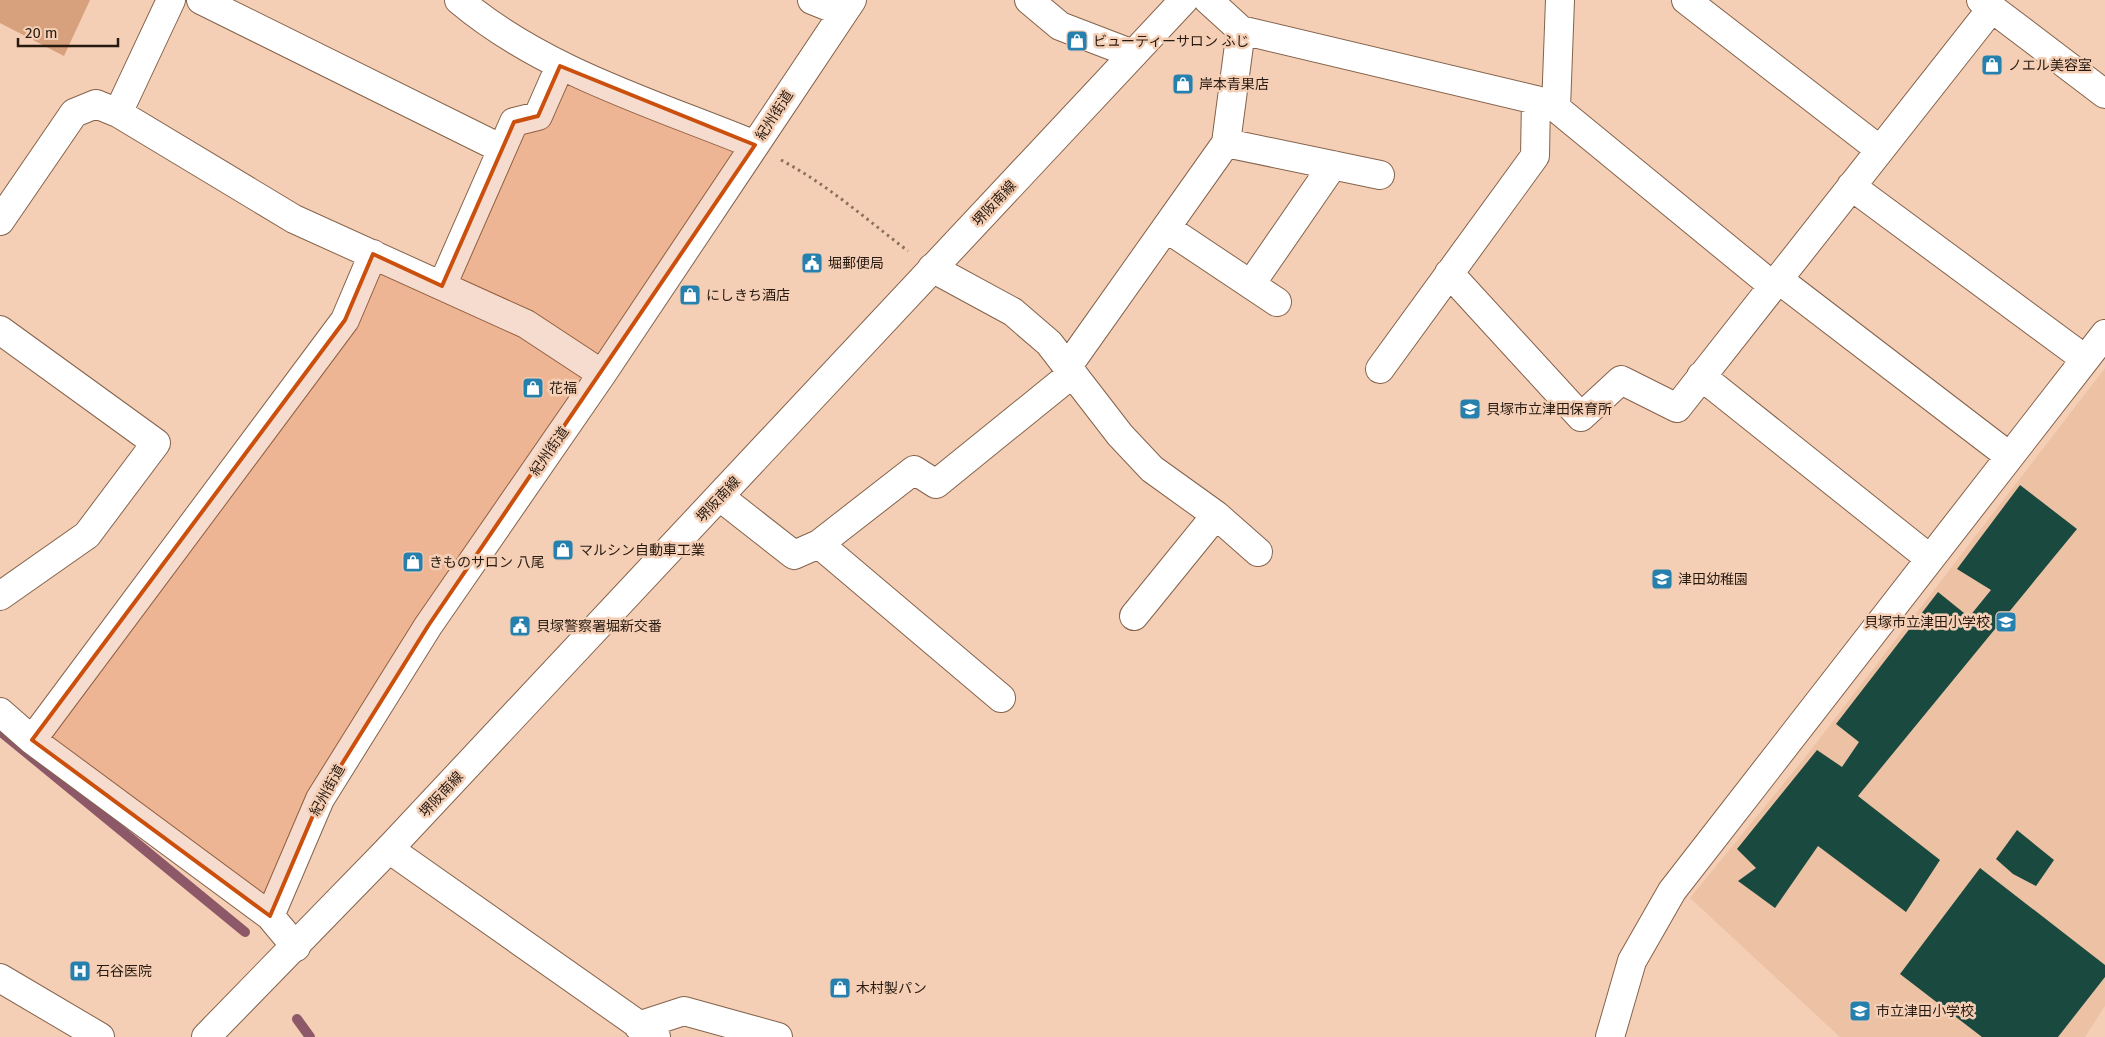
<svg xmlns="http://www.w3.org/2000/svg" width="2105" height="1037" viewBox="0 0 2105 1037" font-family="'Fira Sans','Noto Sans JP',sans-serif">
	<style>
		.built { fill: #edc1a3 }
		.green { fill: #d6a17c }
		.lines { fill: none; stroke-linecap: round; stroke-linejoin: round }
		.stream { stroke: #8d5968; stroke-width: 10 }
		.building { fill: #1a4a3f }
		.street-casing { stroke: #84634c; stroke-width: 30 }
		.secondary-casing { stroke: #84634c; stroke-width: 30 }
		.path { stroke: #89705f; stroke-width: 3; stroke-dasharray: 2.5 4; stroke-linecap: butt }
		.street { stroke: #fff; stroke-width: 28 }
		.secondary { stroke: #fff; stroke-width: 28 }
		.marked { fill: #cb500d; fill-opacity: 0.2; stroke: #cb500d; stroke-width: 4; stroke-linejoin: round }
		.labels { text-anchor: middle; stroke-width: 5; stroke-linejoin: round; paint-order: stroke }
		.poi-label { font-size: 14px; fill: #271a11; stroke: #f5cfb5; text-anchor: start }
		.street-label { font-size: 14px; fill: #271a11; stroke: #f5cfb5 }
	</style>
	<rect width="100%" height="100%" fill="#f5cfb5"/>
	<path class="built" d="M2105,368V1006L2085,1037H1840L1690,898L1803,760Z"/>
	<path class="green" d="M0,0H90L64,56L0,23Z"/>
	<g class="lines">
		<path class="stream" d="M0,731L245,932
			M297,1019L310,1037"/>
	</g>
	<path class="building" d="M2020,485L2077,529L1858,796L1940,860L1906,912L1818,846L1775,908L1738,881L1756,868L1737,849L1817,750L1842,767L1859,742L1836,724L1938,592L1969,617L1991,590L1957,569Z
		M2017,830L2054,860L2036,886L2013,874L1996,859Z
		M1980,868L2105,965V977L2058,1037H1982L1900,974Z"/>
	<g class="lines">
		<g class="street-casing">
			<path id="street" d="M201,0L502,149
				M459,0C543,71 655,104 755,145
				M812,0L842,12
				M1029,0L1060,26L1133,54
				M1208,0L1241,30L1536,100L1556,108L1773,286
				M1686,0L1880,150
				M1981,0L2105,94
				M1556,108L1560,0
				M118,113L171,0
				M1226,143L1380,175
				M1851,186L2085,359
				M0,221L74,113L96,104L118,113L294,219L526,324L602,374
				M1166,228L1277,302
				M932,268L1013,312L1049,343L1120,435L1152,469L1216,515L1258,552
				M1449,273L1581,417L1621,380L1677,408L1992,8
				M1778,279L2009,456
				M1251,284L1333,165
				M442,286L514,122L538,116L560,66
				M0,330L156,443L87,535L0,596
				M1068,366L1226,143L1241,30
				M1380,369L1535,156L1536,100
				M1701,376L1929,558
				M720,497L794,555L819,544L914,470L936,484L1073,373
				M819,544L1001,698
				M1134,616L1216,515
				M0,712L32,740L270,916L296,947
				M32,740L345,320L373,254
				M389,849L656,1037
				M270,916L320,799L428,626L602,374L852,0
				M0,978L100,1037
				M638,1026L684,1011L778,1037
				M1610,1037L1632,961L1672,891L2105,334"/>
		</g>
		<g class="secondary-casing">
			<path id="secondary" d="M206,1037L389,849L1184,0"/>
		</g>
		<path class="path" d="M781,160C828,185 866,219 908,251"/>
		<use href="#street" class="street"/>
		<use href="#secondary" class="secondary"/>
	</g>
	<path class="marked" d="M560,66L755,145L428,626L320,799L270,916L32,740L345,320L373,254L442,286L514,122L538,116Z"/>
	<defs>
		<g id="shop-square" transform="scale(1.125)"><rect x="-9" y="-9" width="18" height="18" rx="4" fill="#2680ae" stroke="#f5cfb5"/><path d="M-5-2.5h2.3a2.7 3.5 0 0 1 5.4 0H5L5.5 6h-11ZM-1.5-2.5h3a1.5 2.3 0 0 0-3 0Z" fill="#fff"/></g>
		<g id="civic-square" transform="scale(1.125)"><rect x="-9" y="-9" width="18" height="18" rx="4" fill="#2680ae" stroke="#f5cfb5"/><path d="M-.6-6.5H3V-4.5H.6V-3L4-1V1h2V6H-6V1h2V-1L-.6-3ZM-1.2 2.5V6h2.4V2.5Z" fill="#fff"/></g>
		<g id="school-square" transform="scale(1.125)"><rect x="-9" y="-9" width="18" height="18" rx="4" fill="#2680ae" stroke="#f5cfb5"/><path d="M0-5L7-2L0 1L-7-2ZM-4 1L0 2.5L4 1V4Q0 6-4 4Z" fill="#fff"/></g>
		<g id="university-square" transform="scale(1.125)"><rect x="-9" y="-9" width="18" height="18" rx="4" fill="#2680ae" stroke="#f5cfb5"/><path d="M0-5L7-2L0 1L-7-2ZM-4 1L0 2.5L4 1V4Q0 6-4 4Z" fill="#fff"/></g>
		<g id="hospital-square" transform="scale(1.125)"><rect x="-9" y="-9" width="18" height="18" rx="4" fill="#2680ae" stroke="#f5cfb5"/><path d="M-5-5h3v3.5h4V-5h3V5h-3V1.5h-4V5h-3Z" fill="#fff"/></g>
	</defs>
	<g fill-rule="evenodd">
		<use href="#shop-square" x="1077" y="41"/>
		<use href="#shop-square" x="1992" y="65"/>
		<use href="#shop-square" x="1183" y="84"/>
		<use href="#civic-square" x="812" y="263"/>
		<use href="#shop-square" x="690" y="295"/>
		<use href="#shop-square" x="533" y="388"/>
		<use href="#school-square" x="1470" y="409"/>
		<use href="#shop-square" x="563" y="550"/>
		<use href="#shop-square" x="413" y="562"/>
		<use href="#school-square" x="1662" y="579"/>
		<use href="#university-square" x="2006" y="622"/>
		<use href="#civic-square" x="520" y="626"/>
		<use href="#hospital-square" x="80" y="971"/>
		<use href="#shop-square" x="840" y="988"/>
		<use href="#school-square" x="1860" y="1011"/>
	</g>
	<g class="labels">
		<g class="poi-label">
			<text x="1093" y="46">ビューティーサロン ふじ</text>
			<text x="2008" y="70">ノエル美容室</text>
			<text x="1199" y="89">岸本青果店</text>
			<text x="828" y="268">堀郵便局</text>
			<text x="706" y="300">にしきち酒店</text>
			<text x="549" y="393">花福</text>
			<text x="1486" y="414">貝塚市立津田保育所</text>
			<text x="579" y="555">マルシン自動車工業</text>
			<text x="429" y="567">きものサロン 八尾</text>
			<text x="1678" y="584">津田幼稚園</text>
			<text x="1990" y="627" text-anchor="end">貝塚市立津田小学校</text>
			<text x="536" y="631">貝塚警察署堀新交番</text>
			<text x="96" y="976">石谷医院</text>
			<text x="856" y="993">木村製パン</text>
			<text x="1876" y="1016">市立津田小学校</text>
		</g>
		<g class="street-label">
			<text transform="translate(774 115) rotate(-57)" y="5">紀州街道</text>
			<text transform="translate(994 203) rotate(-47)" y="5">堺阪南線</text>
			<text transform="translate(549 451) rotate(-55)" y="5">紀州街道</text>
			<text transform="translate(718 499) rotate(-47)" y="5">堺阪南線</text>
			<text transform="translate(327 790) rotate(-61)" y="5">紀州街道</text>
			<text transform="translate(441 794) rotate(-47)" y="5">堺阪南線</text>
		</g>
	</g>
	<path d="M18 38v8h100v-8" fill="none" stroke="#271a11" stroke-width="2.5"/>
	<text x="25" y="38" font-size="15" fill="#271a11" stroke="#f5cfb5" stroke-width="4" paint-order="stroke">20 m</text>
</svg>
